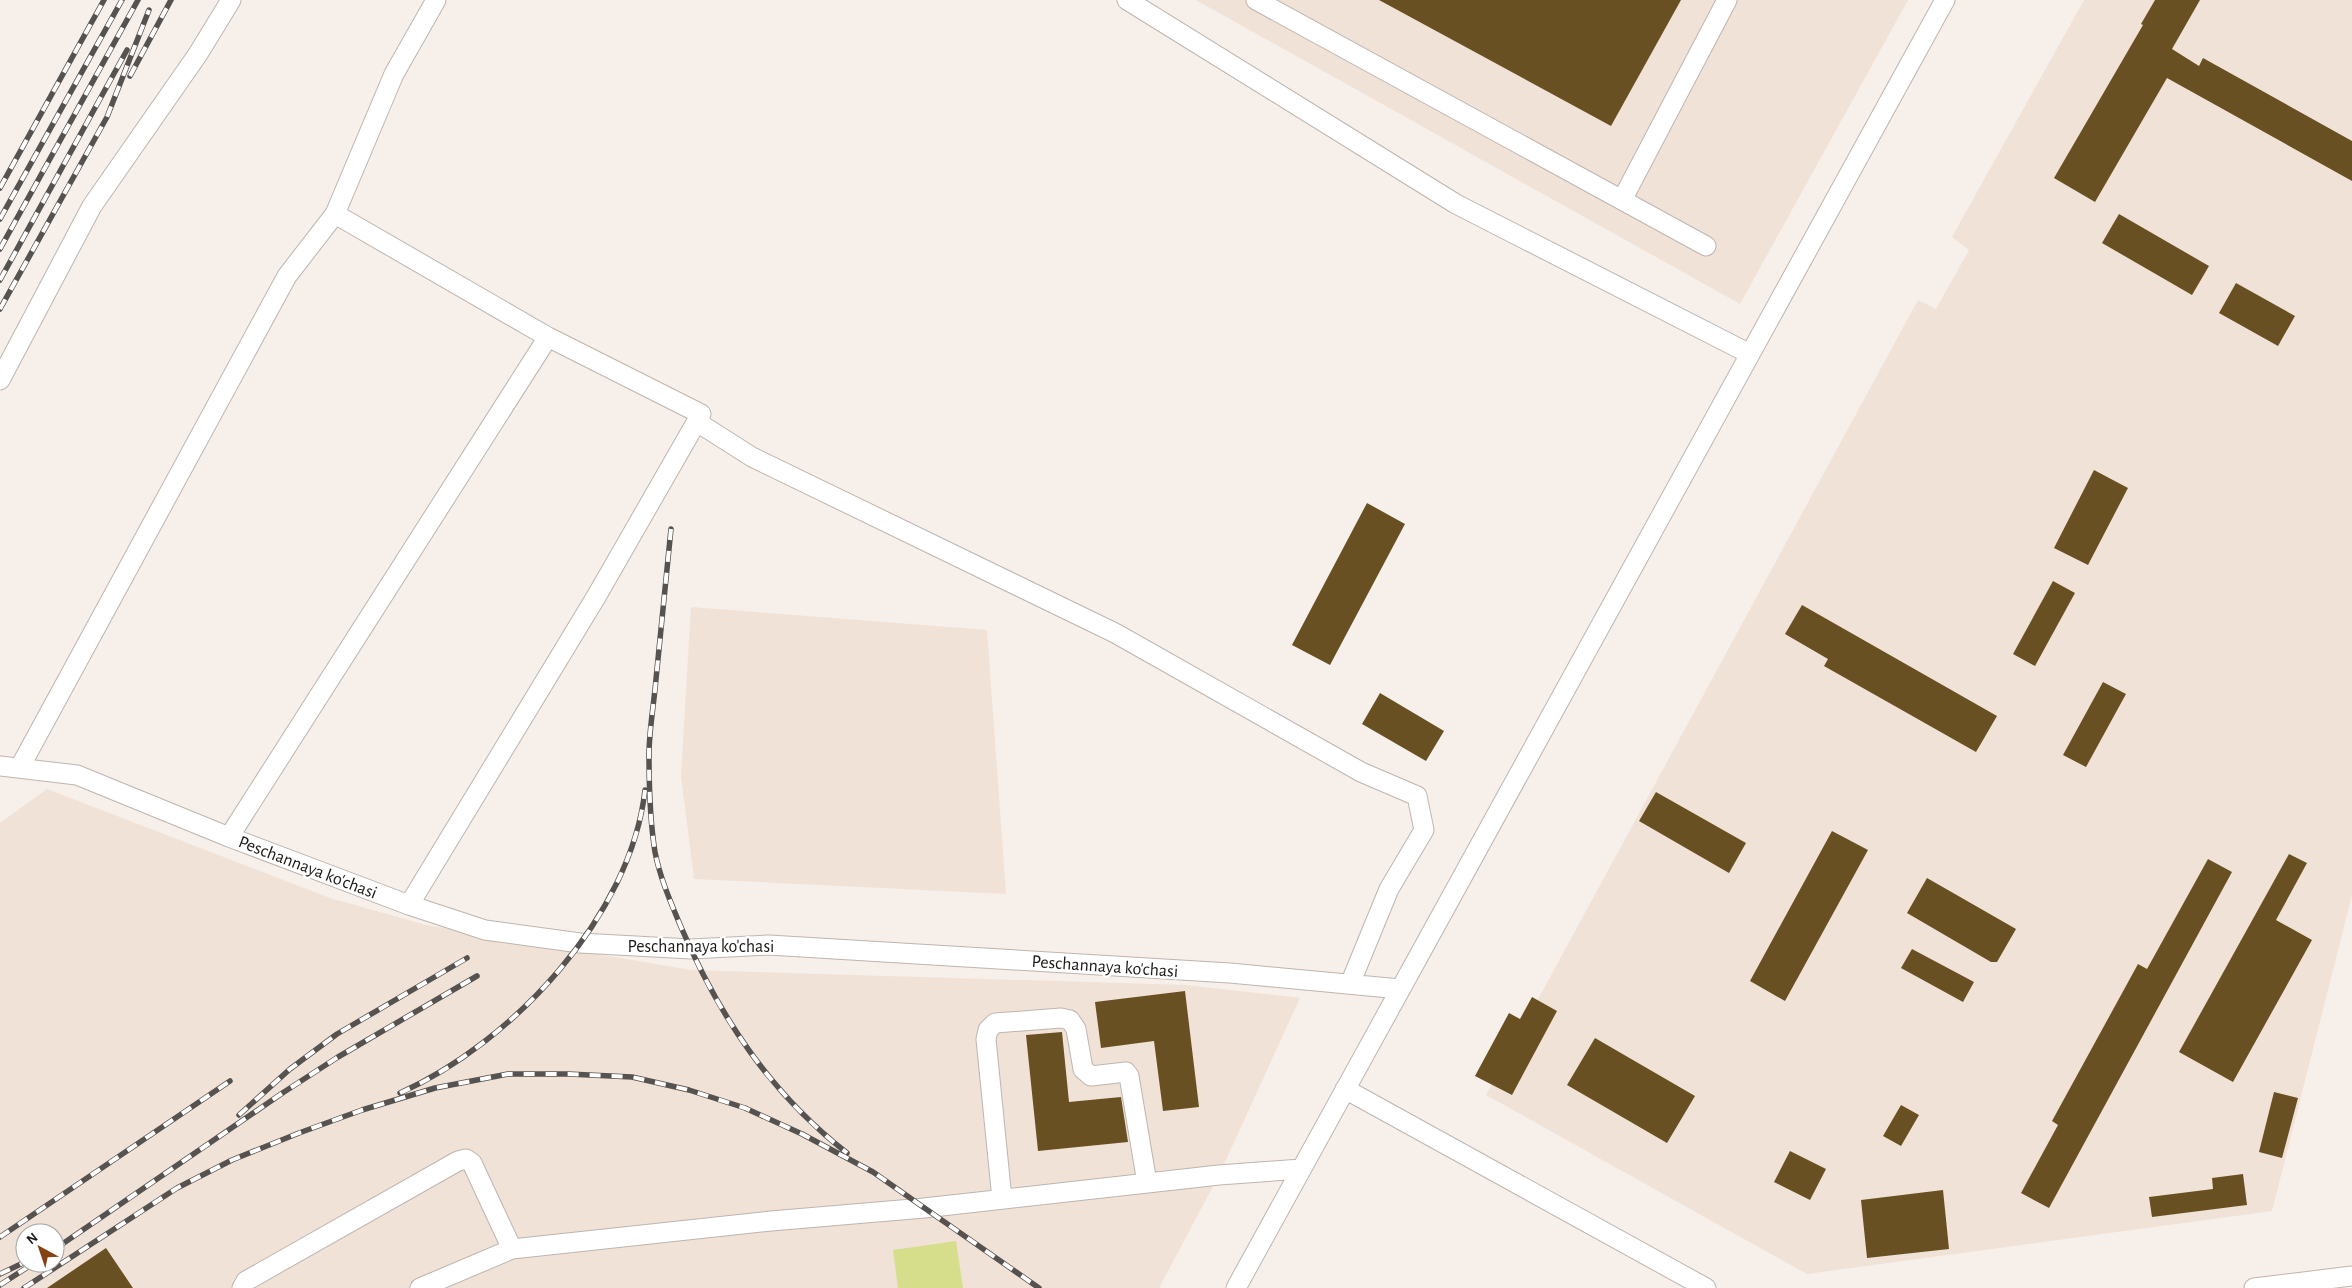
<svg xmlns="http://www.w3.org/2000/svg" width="2352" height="1288" viewBox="0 0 2352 1288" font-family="'Alegreya Sans',sans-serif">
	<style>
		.built { fill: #f1e2d7; fill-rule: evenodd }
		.green { fill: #d6de8b }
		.building { fill: #695022 }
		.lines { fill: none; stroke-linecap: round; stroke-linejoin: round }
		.minor-casing { stroke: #bdb5b0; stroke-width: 21 }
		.minor { stroke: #fff; stroke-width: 19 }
		.rail-casing { stroke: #56524f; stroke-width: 5.5 }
		.rail { stroke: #fff; stroke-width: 4; stroke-dasharray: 11; stroke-linecap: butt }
		.labels { text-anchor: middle; stroke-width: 5; stroke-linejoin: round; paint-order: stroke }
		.street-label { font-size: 18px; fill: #1b1816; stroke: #fff }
	</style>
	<rect width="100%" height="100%" fill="#f7efe9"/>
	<path class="built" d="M1196,0H1908L1740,304Z
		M2084,0H2352V895L2272,1211L1807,1274L1486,1095L1918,300L1936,309L1969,250L1952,237Z
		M691,607L987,630L1006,894L694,879L681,776Z
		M47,789L330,898L426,925L691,970L1186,985L1300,998L1219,1175L1159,1288H0V823ZM25,1233H55V1263H25Z"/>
	<path class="green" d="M956,1241L963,1288H898L893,1250Z"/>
	<path class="building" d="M1379,0H1681L1611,126Z
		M2155,0H2200L2172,49L2199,66L2203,58L2352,141V181L2167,78L2095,202L2054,178L2143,25L2141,24Z
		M2119,214L2209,266L2192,295L2102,243Z
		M2236,283L2295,316L2278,346L2219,313Z
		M2094,470L2128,488L2088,565L2054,548Z
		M1367,503L1405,524L1330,665L1292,645Z
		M2053,581L2075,593L2035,666L2013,654Z
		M1802,605L1997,716L1976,752L1824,666L1828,659L1785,634Z
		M2103,682L2126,694L2086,767L2063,755Z
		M1380,693L1444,731L1426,761L1362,724Z
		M1656,792L1746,843L1729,873L1639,821Z
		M1832,831L1868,850L1785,1001L1750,981Z
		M2289,854L2307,863L2276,920L2312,940L2233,1082L2179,1052Z
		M2208,859L2232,872L2049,1208L2021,1193L2058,1125L2052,1121L2138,964L2147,969Z
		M1927,878L2016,929L1997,962H1991L1907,913Z
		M1912,949L1974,982L1963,1002L1901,968Z
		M1185,991L1199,1107L1163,1111L1154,1041L1101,1048L1095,1002Z
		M1532,997L1557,1011L1512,1095L1475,1076L1509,1013L1520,1019Z
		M1062,1032L1069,1102L1121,1097L1128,1142L1038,1151L1026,1035Z
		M1595,1038L1695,1096L1667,1143L1567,1085Z
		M2274,1092L2298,1098L2282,1158L2259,1152Z
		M1901,1105L1919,1115L1901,1146L1883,1136Z
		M1790,1151L1826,1169L1810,1200L1774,1182Z
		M2243,1174L2247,1205L2152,1217L2149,1197L2213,1189L2212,1178Z
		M1943,1190L1949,1249L1867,1258L1861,1200Z
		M106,1248L133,1288H47Z"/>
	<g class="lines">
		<g class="minor-casing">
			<path id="minor" d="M1127,0L1456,204L1750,354
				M1256,0L1706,246
				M1622,200L1727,0
				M335,214L548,337L701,414L596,597L409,905
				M0,380L92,206L198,54L231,0
				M697,422L752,457L1115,633L1361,772L1417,796L1424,830L1389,889L1350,984
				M0,766L77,775L229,837L409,905L485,930L580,943L691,949L769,945L1230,973L1400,989
				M20,767L287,276L335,214L394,74L436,0
				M229,837L548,337
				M1345,1089L1706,1288
				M1002,1199L986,1039L988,1030L995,1023L1061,1018L1070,1020L1076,1029L1083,1069L1091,1076L1126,1072L1129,1076L1147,1183
				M242,1288L246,1281L458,1161L466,1159L472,1163L512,1249
				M420,1288L512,1249L771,1221L924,1208L1219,1175L1301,1169
				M1236,1288L1945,0
				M2254,1288L2352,1276"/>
		</g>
		<use href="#minor" class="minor"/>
		<g class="rail-casing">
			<path id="rail" d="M130,76L171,0
				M0,188L104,0
				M0,219L122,0
				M0,249L138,0
				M0,280L127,50
				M0,309L107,117L149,10
				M671,529C666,579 661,629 656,679C654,704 649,730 649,755C649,787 650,821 655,852C660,878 671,903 681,927C719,1016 770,1093 847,1153
				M400,1093C512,1043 631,916 645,790
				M239,1115L290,1069L337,1034L467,958
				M0,1237L230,1081
				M55,1249L284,1092L338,1057L477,976
				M0,1274L25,1262
				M0,1285L34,1263
				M24,1288L177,1188L232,1160L299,1133L362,1110L435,1088L508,1074H568L632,1077L689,1090L745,1108L802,1134L873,1172L1039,1288"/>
		</g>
		<use href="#rail" class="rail"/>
	</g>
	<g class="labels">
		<g class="street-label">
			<text transform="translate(308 867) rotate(21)" y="6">Peschannaya ko'chasi</text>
			<text x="701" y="952">Peschannaya ko'chasi</text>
			<text transform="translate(1105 966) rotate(4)" y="6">Peschannaya ko'chasi</text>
		</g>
	</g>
	<g transform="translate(40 1248) rotate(320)"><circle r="24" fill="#ffffff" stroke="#a4a3a2"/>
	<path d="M0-4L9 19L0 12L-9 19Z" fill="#854214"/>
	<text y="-8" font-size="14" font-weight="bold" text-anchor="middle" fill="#1b1816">N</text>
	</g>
</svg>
